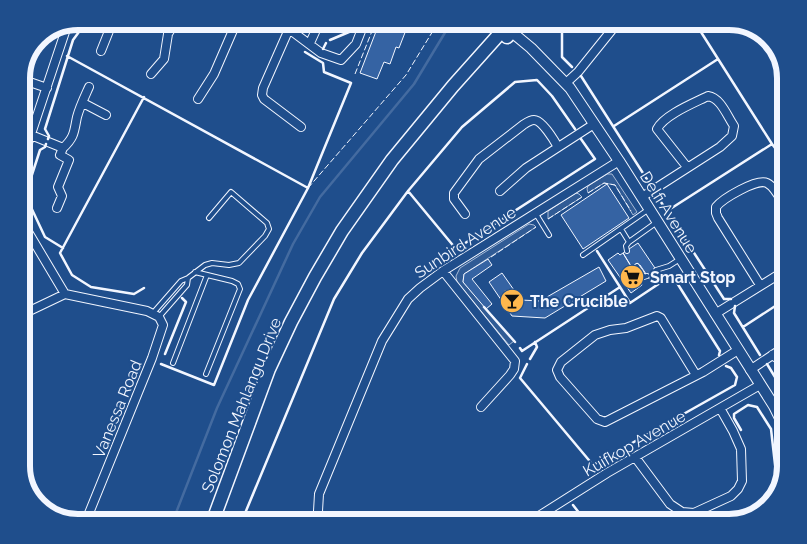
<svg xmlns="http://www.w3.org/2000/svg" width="807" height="544" viewBox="0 0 807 544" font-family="Raleway,sans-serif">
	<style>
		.green { fill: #305b95; stroke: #a8bbd7 }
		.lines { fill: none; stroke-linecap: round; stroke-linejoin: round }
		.stream { stroke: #446ba0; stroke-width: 2.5 }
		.building { fill: #3563a3; stroke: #f2f6ff }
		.service-casing { stroke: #f2f6ff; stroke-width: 6 }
		.minor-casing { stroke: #f2f6ff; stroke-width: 10 }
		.tertiary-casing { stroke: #f2f6ff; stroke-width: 12 }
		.primary-casing { stroke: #f2f6ff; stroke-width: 15 }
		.service { stroke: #1f4e8c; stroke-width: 4 }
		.minor { stroke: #1f4e8c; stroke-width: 8 }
		.tertiary { stroke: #1f4e8c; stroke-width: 10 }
		.primary { stroke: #1f4e8c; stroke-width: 12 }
		.fence { stroke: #f2f6ff; stroke-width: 1; stroke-dasharray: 6 2.5; stroke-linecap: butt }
		.wall { stroke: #f2f6ff; stroke-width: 2.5 }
		.labels { text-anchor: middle; stroke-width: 4; stroke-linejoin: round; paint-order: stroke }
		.street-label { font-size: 16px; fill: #f2f6ff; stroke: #1f4e8c }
		.poi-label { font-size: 16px; font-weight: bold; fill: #f2f6ff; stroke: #1f4e8c; text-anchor: start }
		.rim { fill: none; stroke: #f2f6ff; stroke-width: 6 }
	</style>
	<rect width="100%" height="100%" fill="#1f4e8c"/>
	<path class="green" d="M607,174H612L637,212L633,215L615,185L604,183L588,193L587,189L588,186Z
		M576,193L579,194L582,197L548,219V211Z
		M529,224L534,225L536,227L464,274L463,282L514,341L509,345L457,282L456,276L460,268Z"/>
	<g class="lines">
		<path class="stream" d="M172,523L217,408L293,244L320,197L414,84L452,21"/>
	</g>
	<path class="building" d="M380,21H413L409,31L406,30L399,48L396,47L390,64L384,62L377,79L360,73Z
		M413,21H436L432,31L412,23Z
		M607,184L629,218L583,249L561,215Z
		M638,243L659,274L650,280L640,265L633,269L623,253Z
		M618,253L620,255L623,253L642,285L631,293L608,260Z
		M488,259L492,265L472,279L492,304L486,309L463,282L464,274Z
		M599,267L606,281L545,318L512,316L489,282L502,273L521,300L540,301Z"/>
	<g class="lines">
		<g class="service-casing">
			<path id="service" d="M536,214L549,235
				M621,229L629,242L626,246L627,251
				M629,242L657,222
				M583,255L649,209
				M637,266L644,277L647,276
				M656,270L669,266L680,259
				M195,272L232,281L238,284L240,289L206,374
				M153,313L181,281L188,278L205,265L212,263L229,265L239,263L265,236L269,229L267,223L231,192L209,218
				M159,317L187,285L188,278
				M173,363L207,275"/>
		</g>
		<g class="minor-casing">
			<path id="minor" d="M276,21L289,29L321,53L341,60L356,44L365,21
				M289,29L263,88L262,95L264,99L301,127
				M310,43L320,21
				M101,51L109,31L116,21
				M151,74L164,59L168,34L176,21
				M21,79L47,88
				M566,83L578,72L619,21
				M198,99L214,74L237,21
				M83,103L106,115
				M31,135L63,148L60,155L69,160L58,187L62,196L57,208
				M63,148C75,137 74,131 77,117C80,106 85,96 89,87
				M21,164L67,26
				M500,191L526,168L594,124
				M642,197L720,147L732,136L734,126C727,116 721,98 708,96C694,103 664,115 657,129L687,167
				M465,214L454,199V193L479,159L523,125C526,123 530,120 534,120C542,120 554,140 558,147
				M21,220L65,294
				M443,271L515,361L514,369L510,375L481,407
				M760,285L718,218L716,213V207C722,199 757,178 767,183C775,187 781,200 786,208
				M715,314L786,270
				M21,315L65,294L147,311L159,317L163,325L152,358L85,523
				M772,355L780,360L786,358
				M750,370L786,346
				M696,375L661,318L657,316L626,328L610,330L595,335L561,362L557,370L560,377L597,419L605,422L703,372L738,350
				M635,457L670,504L682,512L694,513L731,496L738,489L742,481L741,449L733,431L720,408
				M322,523L318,511L319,494L382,341L408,299L420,288L443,271L619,161
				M521,523L539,516L607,473L760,385"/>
		</g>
		<g class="tertiary-casing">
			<path id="tertiary" d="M507,28L531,48L570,88L619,161L774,406L786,430"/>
		</g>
		<g class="primary-casing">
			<path id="primary" d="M507,37L522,21
				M212,523L269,369L291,322L315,277L342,231L392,160L453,86L511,21"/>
		</g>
		<use href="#service" class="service"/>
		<use href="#minor" class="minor"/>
		<use href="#tertiary" class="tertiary"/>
		<use href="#primary" class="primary"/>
		<path class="fence" d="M355,74L376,21
			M308,188L406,75L439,21
			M588,193L604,183L615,185L631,211
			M548,219L582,197
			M491,257L536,227"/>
		<path class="wall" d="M568,21L562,31V57L572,67
			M694,21L772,144L786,162
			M330,40L349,32L354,21
			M323,49L326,43
			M67,56L308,188
			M581,76L648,181L655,184
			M144,97L60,253L72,275L91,287L134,294L144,288
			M614,126L718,59
			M48,139L49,136L45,129L73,40L87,21
			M46,144L45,147L40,150L28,187L29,203L45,237L63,248
			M408,191L456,249L595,159L581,139
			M659,191V199L724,299H731
			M667,211L772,144
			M620,287L630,303L672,275L720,351L719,355
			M735,306L734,313L760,355
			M484,307L515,342
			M743,327L786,299
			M520,348L522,351L620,287L597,251
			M165,354L186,302L182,298
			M530,359L537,347L535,342
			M161,364L214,385L248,300L308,188L351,83L324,72L323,63L305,52
			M527,364L520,378L593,465L735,385L737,377L731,368L726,366
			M767,364L786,395
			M741,430L734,418V414L748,405L757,407L771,429L778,491
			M573,505L587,523
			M241,523L334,299L362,253L408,191L462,127L515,82L537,80L552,96L575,129"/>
	</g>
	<defs>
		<g id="supermarket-disc" transform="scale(1.25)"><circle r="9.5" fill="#ffb74d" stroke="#1f4e8c"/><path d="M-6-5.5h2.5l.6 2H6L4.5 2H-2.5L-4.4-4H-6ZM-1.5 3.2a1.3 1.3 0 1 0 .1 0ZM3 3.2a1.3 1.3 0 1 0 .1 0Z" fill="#111"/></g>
		<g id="bar-disc" transform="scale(1.25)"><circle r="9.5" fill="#ffb74d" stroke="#1f4e8c"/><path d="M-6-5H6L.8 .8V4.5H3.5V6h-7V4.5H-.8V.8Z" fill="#111"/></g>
	</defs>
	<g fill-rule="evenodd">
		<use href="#supermarket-disc" x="632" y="277"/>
		<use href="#bar-disc" x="512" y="301"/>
	</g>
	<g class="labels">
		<g class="street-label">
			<text transform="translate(669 212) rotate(58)" y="6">Delfi Avenue</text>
			<text transform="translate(465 242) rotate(-33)" y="6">Sunbird Avenue</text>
			<text transform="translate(241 405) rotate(-68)" y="6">Solomon Mahlangu Drive</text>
			<text transform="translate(117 409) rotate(-68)" y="6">Vanessa Road</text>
			<text transform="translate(634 443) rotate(-30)" y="6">Kuifkop Avenue</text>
		</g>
		<g class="poi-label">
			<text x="650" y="283">Smart Stop</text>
			<text x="530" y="307">The Crucible</text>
		</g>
	</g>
	<path d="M0 0H807V544H0ZM78 30H729A48 48 0 0 1 777 78V466A48 48 0 0 1 729 514H78A48 48 0 0 1 30 466V78A48 48 0 0 1 78 30Z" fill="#1f4e8c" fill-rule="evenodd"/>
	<path class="rim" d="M78 30H729A48 48 0 0 1 777 78V466A48 48 0 0 1 729 514H78A48 48 0 0 1 30 466V78A48 48 0 0 1 78 30Z"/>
</svg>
